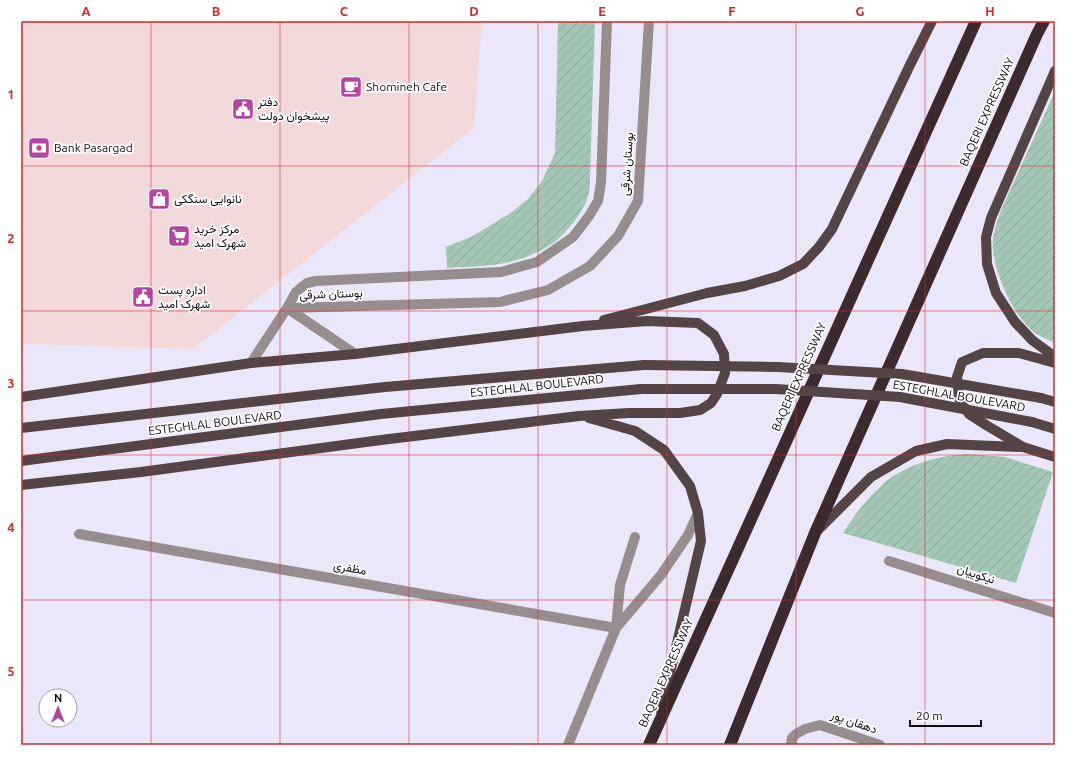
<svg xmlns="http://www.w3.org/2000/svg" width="1076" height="766" viewBox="0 0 1076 766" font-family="Ubuntu,Vazirmatn,sans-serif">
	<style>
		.commercial { fill: #f3d8da }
		.garden { fill: url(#garden-furrows) }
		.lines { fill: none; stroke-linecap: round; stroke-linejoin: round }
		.lane { stroke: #978d8f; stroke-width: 10 }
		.street { stroke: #978d8f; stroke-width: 10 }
		.primary { stroke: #544446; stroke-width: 10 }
		.highway { stroke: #3c2a2e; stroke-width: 12 }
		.primary-bridge { stroke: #544446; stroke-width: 10 }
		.grid { fill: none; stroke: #d62828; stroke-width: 1; stroke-opacity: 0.55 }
		.labels { text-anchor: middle; stroke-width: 3.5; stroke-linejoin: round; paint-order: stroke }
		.poi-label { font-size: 12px; fill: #100e15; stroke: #fff; text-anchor: start }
		.street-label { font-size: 12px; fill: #100e15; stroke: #fff }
		.neatline { fill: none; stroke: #d62828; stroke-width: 1.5 }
		.grid-label { font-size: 13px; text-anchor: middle; font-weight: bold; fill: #d62828 }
	</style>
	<defs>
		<pattern id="garden-furrows" width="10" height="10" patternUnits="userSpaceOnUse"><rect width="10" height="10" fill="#a4c7b5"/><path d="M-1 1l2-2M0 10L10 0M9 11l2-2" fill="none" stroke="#8caa9b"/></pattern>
	</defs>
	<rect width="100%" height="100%" fill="#ebe7fa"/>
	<path class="commercial" d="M21,21H482L474,128L193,349L21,344Z"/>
	<path class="garden" d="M558,21H595L590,177C590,183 590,190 588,196C584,211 568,231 556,241C547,248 531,256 520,259C497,267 471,266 447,268L446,247L473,236L512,212L528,199L542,181L555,153Z
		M1055,91V343C1050,340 1043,338 1038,335C1014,320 990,267 993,238C995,227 998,217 1003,206Z
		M968,454L1005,457L1053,472L1016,583L843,533C853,517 864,502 878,489C881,486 885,481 889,479C914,462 939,456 968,454Z"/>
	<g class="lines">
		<path class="lane" d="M287,308L500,302L548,290L590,266L618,236L638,201L649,21
			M287,308L355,354
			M251,363L287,308L296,292L307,283L316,281L501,272L537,262L573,237L589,216L598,201L601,183L607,21"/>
		<path class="street" d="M79,534L616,628L661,575L688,535L698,513
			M889,561L1055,613
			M568,745L616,628L620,585L635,537
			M791,745L792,738L796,734L805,729L820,725L880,745"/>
		<path class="primary" d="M1055,71L991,218L986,237L987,264L996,293L1015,322L1032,340L1055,357
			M604,320L707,293L745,286L779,276L803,264L819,247L832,229L909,67L932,21
			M1055,363L1019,353H983L962,362L957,377L959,399L969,414L986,425L1023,447L1055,457
			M21,397L251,363L355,354L583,326L647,321L698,323L714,335L724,354L725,373L717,394L711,403L700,410L680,413H629L579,416L381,440L141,472L21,485
			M1041,398L1055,402
			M589,418L635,431L664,450L690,486L698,513L701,541L661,711
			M1032,422L1055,429
			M21,428L385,387L644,365
			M21,461L381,414L641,389
			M818,530L871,477L916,451L947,444L1020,447"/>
		<path class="highway" d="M649,745L976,21
			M730,745L815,533L1037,34L1044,21"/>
		<path class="primary-bridge" d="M644,365L778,367L902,374L1041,398
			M641,389H776L900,397L1032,422"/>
	</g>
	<path class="grid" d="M151,21V745M280,21V745M409,21V745M538,21V745M667,21V745M796,21V745M925,21V745M21,166H1055M21,311H1055M21,455H1055M21,600H1055"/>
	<defs>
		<g id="cafe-square" transform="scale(1.15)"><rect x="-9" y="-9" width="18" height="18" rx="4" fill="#b645a2" stroke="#fff"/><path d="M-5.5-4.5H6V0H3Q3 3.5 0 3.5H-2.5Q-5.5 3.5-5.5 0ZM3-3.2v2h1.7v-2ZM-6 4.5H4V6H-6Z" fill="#fff"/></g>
		<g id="civic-square" transform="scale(1.15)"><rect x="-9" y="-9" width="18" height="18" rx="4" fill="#b645a2" stroke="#fff"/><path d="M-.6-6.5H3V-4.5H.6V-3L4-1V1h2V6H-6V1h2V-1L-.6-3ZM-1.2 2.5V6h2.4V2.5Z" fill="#fff"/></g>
		<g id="bank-square" transform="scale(1.15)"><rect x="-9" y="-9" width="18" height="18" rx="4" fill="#b645a2" stroke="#fff"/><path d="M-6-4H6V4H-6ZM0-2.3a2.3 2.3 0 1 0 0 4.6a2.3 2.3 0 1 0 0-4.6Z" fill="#fff"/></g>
		<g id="shop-square" transform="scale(1.15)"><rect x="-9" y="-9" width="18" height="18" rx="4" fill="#b645a2" stroke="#fff"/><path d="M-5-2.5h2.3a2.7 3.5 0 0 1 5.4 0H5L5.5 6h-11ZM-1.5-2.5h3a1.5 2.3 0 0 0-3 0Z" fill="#fff"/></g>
		<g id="supermarket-square" transform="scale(1.15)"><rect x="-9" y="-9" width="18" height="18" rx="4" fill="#b645a2" stroke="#fff"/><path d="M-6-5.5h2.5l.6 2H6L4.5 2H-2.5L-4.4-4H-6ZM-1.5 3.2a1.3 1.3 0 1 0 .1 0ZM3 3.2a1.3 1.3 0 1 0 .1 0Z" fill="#fff"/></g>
	</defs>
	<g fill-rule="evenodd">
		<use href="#cafe-square" x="351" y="87"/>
		<use href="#civic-square" x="243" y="109"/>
		<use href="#bank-square" x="39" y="148"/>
		<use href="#shop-square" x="159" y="199"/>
		<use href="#supermarket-square" x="179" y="236"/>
		<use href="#civic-square" x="143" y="297"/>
	</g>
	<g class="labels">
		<g class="poi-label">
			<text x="366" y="91">Shomineh Cafe</text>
			<text x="258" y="106">دفتر<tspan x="258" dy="14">پیشخوان دولت</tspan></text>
			<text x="54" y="152">Bank Pasargad</text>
			<text x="174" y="203">نانوایی سنگکی</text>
			<text x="194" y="233">مرکز خرید<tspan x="194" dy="14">شهرک امید</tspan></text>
			<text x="158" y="294">اداره پست<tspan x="158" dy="14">شهرک امید</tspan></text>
		</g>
		<g class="street-label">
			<text transform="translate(987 112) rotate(-66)" y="4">BAQERI EXPRESSWAY</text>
			<text transform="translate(627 164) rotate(-86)" y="4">بوستان شرقی</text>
			<text transform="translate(331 294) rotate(-2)" y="4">بوستان شرقی</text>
			<text transform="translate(799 377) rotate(-66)" y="4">BAQERI EXPRESSWAY</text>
			<text transform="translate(537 386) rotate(-6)" y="4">ESTEGHLAL BOULEVARD</text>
			<text transform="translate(959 396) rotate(10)" y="4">ESTEGHLAL BOULEVARD</text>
			<text transform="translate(215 423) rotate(-7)" y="4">ESTEGHLAL BOULEVARD</text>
			<text transform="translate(350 568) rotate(10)" y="4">مظفری</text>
			<text transform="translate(976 574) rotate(18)" y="4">نیکوییان</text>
			<text transform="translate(666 673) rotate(-66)" y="4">BAQERI EXPRESSWAY</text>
			<text transform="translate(854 722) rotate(19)" y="4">دهقان پور</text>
		</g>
	</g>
	<rect width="1076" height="766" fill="none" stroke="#ffffff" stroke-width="44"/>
	<g transform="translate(58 708)"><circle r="19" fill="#ffffff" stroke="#9f9fa1"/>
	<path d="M0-3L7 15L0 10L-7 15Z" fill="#b645a2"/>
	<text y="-6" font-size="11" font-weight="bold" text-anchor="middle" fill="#100e15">N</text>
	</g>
	<path d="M910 720v6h71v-6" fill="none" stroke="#100e15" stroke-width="2"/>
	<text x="916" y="720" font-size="12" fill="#100e15" stroke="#ffffff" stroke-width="3" paint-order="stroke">20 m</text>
	<rect x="22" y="22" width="1032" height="722" class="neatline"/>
	<g class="grid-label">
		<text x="86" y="16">A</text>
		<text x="216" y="16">B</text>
		<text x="344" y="16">C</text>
		<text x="474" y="16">D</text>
		<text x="602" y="16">E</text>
		<text x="732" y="16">F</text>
		<text x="860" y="16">G</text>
		<text x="990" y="16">H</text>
		<text x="11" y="99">1</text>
		<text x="11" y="243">2</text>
		<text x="11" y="388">3</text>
		<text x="11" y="532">4</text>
		<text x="11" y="676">5</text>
	</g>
</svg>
